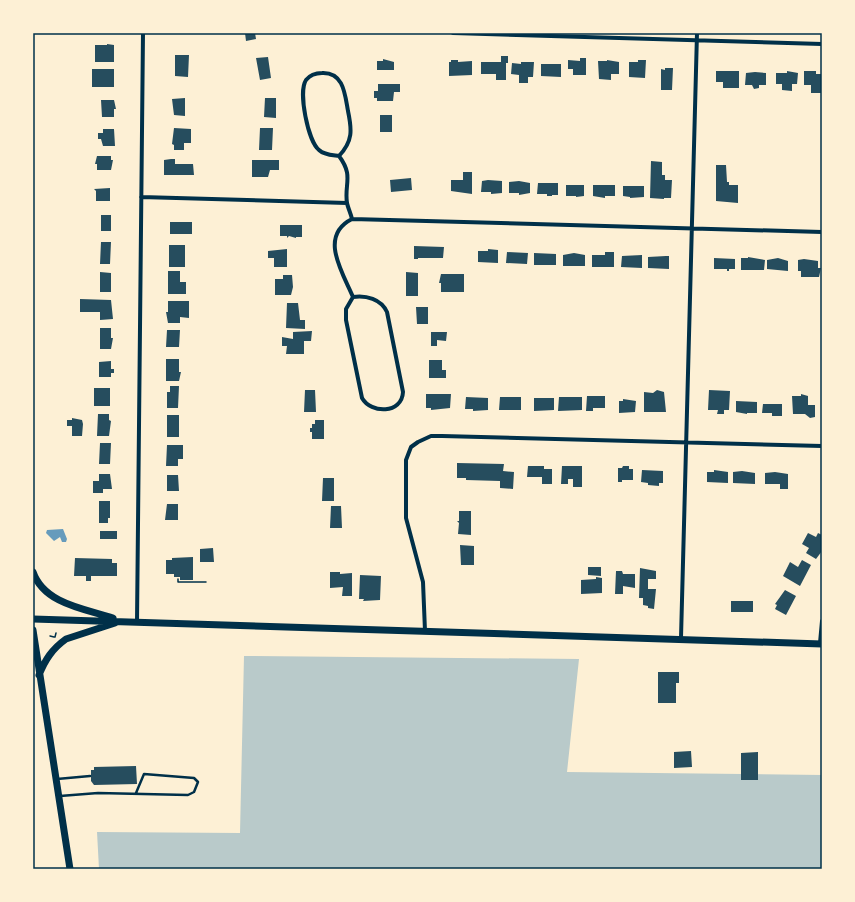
<svg xmlns="http://www.w3.org/2000/svg" width="855" height="902" viewBox="0 0 855 902" font-family="Quicksand,sans-serif">
	<style>
		.green { fill: #b9caca }
		.water { fill: #669bbc }
		.building { fill: #264d5e }
		.lines { fill: none; stroke-linecap: round; stroke-linejoin: round }
		.path { stroke: #003049; stroke-width: 1.5 }
		.service { stroke: #003049; stroke-width: 2.5 }
		.minor { stroke: #003049; stroke-width: 4 }
		.secondary { stroke: #003049; stroke-width: 7 }
		.neatline { fill: none; stroke: #003049; stroke-width: 1.5 }
	</style>
	<rect width="100%" height="100%" fill="#fdf0d5"/>
	<path class="green" d="M244,656L579,659L567,772L822,775V869H99L97,832L240,833Z"/>
	<path class="water" d="M63,529L67,539L66,542H62L60,537L54,541L46,533L47,530Z"/>
	<path class="building" d="M245,33H255L256,39L246,41Z
		M107,44L114,45V62H95V45H107Z
		M175,55H189L188,77L175,76Z
		M501,56H508V63H506V80H496V74H481V62H501Z
		M268,57L271,78L260,80L256,58Z
		M580,58H586V75H573V69H568V60L580,61Z
		M383,59L394,62V70H377V61H383Z
		M451,60H458V62L472,61V75L449,76V62H451Z
		M607,60L619,62V74H611V80L599,79L598,61H607Z
		M638,60H646L645,78L629,77V62H638Z
		M521,62H534L533,77H528V83H519V75L511,74L512,63L521,64Z
		M541,64H561V77L541,76Z
		M665,68H673L672,90H661V69L665,70Z
		M92,69H114V87H92Z
		M716,71H739V88H723V82H716Z
		M787,71L798,73L797,84H792V91L782,90V84H776V73H787Z
		M804,71H816V74H822V93H811V85H804Z
		M755,72L766,73V85H759V88L754,89L752,85H745L746,73Z
		M378,84H400V92H394L393,101H377V98H374V91H378Z
		M185,98V116L174,115L172,99Z
		M265,98H276V118L264,117Z
		M101,100H114L116,109H114V117H102Z
		M380,115H392V132H380Z
		M174,128L191,129V143H184V150H174V145L172,144Z
		M260,128H273L272,150H259Z
		M103,129H114L115,146H103L101,139H98V133H103Z
		M97,156H111V160H113L111,170H97V164H95Z
		M171,159H175V164H193L194,175H164V160Z
		M252,160H279V170H270L268,177H252Z
		M651,161L662,162V175H665V180H672L671,198H664V199L650,198Z
		M716,165H726L727,182H729V185H738V203L716,201Z
		M463,172H472V194L451,191V180H463Z
		M411,178L412,190L391,192L390,180Z
		M488,180L502,181V193L491,194V192H481L482,181Z
		M519,181L530,183V193L519,195V193H509V182Z
		M538,183H558V195H552V196H547V194H537Z
		M566,185H584V196L576,197V196H566Z
		M593,185H615V196H605V198L593,196Z
		M623,186H644V197L630,198V197L623,196Z
		M110,188V201H96V191L94,189Z
		M101,215H111V231H101Z
		M170,222H192V234H170Z
		M280,225H302V237H296V238L289,236L287,238V236H280Z
		M101,242H111L110,264H100Z
		M169,245H185V267H169Z
		M414,246L444,247L443,258H418V259H414Z
		M287,249V267H274V258H268V251Z
		M488,249L498,250V263L478,262V251H488Z
		M507,252L528,253L527,264L506,263Z
		M605,252H614V267H592V255H605Z
		M534,253L556,254V265H534Z
		M574,253L585,255V266H563V255Z
		M642,255V268L621,267L622,256Z
		M666,256H669V269L648,268V257Z
		M748,257L765,260L764,270H741V258H748Z
		M714,258L735,259V269H729V271H727V269H714Z
		M778,258L788,261V271L767,269V260Z
		M804,259L818,261V268H821L819,277H801V271H798V260Z
		M168,271H180V282H186V294H168Z
		M100,272L111,273V292H100Z
		M406,272L418,273V296H406Z
		M441,274H464V292H441V283H439Z
		M283,275H292L293,287L291,295H275V279H283Z
		M80,299L111,300L113,319L100,320V312H80Z
		M168,301H189V318L180,317V323H168L166,312H168Z
		M287,303H298L300,320H305V329L286,328Z
		M416,307H428V324H417Z
		M100,328H111V338H113L111,349H100Z
		M167,330H180L179,347H166Z
		M312,331L311,341H304V354H286L287,346H282V337L293,339V332Z
		M431,332H447L446,341L437,340V346H431Z
		M166,359H179V372H181L179,381H166Z
		M429,360H442V370H446V378H429Z
		M111,361V369H114V373H111V377H99V362Z
		M170,386H179L178,408H167V392H170Z
		M94,388H110V406H94Z
		M305,390H315L316,412H304Z
		M657,390L664,392L666,412H644V392L653,393Z
		M709,390L730,391L729,410H724V414H717L718,410H708Z
		M426,394H451L450,408L431,410V408H426Z
		M801,394L808,396V405H815V417L810,418L805,414H793L792,396H801Z
		M587,396H605V408H593V411H586Z
		M466,397L488,398V410L473,411V409H465Z
		M500,397H521V410H499Z
		M559,397H582V410L558,411Z
		M534,398H554V410L534,411Z
		M623,399L636,401L635,412L619,413V401H623Z
		M736,401L757,402V413H747V414L736,412Z
		M763,404H782V416H772V413H762Z
		M98,414H109V420L111,421L109,436H97Z
		M167,415H179V437H167Z
		M72,418L82,420L83,424L82,436H72V426H67V420H72Z
		M315,420H324V439H312V432H310V428H312V424H315Z
		M100,443H111L110,464H99Z
		M167,445H183V459H178V466H166Z
		M457,463L504,464L503,471L514,472L513,489L500,488V481L466,480V478H457Z
		M528,466H544V469H552V484H542V477H527Z
		M562,466H582V487H573V479H568V484H561Z
		M623,466H629V469H633V480H622V482H618V468H622Z
		M642,470L663,471V483H659V486L648,485V483L641,482Z
		M714,470L728,472V483L707,482V472H714Z
		M742,471L755,473V484L733,483V472Z
		M775,472L788,474V489H780V484H765V473Z
		M99,474H110L112,489H103V493H93V481H99Z
		M167,475H178L179,491H167Z
		M323,478H334V501H322Z
		M99,501H110V518H108V523H99Z
		M167,504H178V520H165Z
		M331,506H341L342,528H330Z
		M459,511H471V535L458,534L459,523L457,521H459Z
		M100,531H117V539H100Z
		M808,533L816,537L818,533L822,535V551L816,559L806,553L809,548L802,544Z
		M460,545L474,546V565H461Z
		M213,548L214,562H200V549Z
		M193,557V580H180V577H174V574H166V560H172V558Z
		M75,558L112,559V563H117V576H91V581H86V576H74Z
		M802,560L811,565L800,586L783,576L790,562L798,567Z
		M588,567H601V576L588,575Z
		M640,568L656,571V579H648V589H656L654,609L648,608V606L643,605V598H639Z
		M616,571H622L623,574H635V588L623,586V594H615Z
		M330,572H340V574L352,573V596H342L343,587L330,588Z
		M360,575L381,576L380,600L363,601L364,599H359Z
		M596,577L602,578V593L581,594V580L596,579Z
		M785,590L796,596L786,615L775,609L777,605L775,604Z
		M731,601H753V612H731Z
		M658,672H679V683H676V703H658Z
		M691,751L692,767L674,768V752Z
		M758,752V780H741V753Z
		M136,766L137,784L94,785L91,781V770H94V767Z"/>
	<g class="lines">
		<path class="path" d="M178,579V582H206
			M50,636L54,637
			M55,637L56,633"/>
		<path class="service" d="M57,779L90,776
			M60,796L98,793L188,795L194,792L198,782L194,778L144,774L136,793"/>
		<path class="minor" d="M453,33L822,44
			M339,156C353,141 352,130 348,111C345,95 344,72 322,73C316,73 310,75 306,80C298,92 308,141 319,150C324,155 332,155 339,156C354,176 344,184 347,203C348,208 351,214 352,219C318,236 343,273 353,297L346,309V320L362,398C371,414 402,414 403,392L387,312C381,299 366,295 353,297
			M141,197L347,203
			M352,219L822,232
			M137,622L143,33
			M425,631L423,582L406,518V460L411,447L418,442L431,436H442L822,446
			M681,638L697,33
			M820,643L822,621"/>
		<path class="secondary" d="M33,572C44,604 85,609 113,618
			M33,619L822,644
			M33,630L70,869
			M39,675C45,660 52,649 66,639L115,623"/>
	</g>
	<rect width="855" height="902" fill="none" stroke="#fdf0d5" stroke-width="68"/>
	<rect x="34" y="34" width="787" height="834" class="neatline"/>
</svg>
